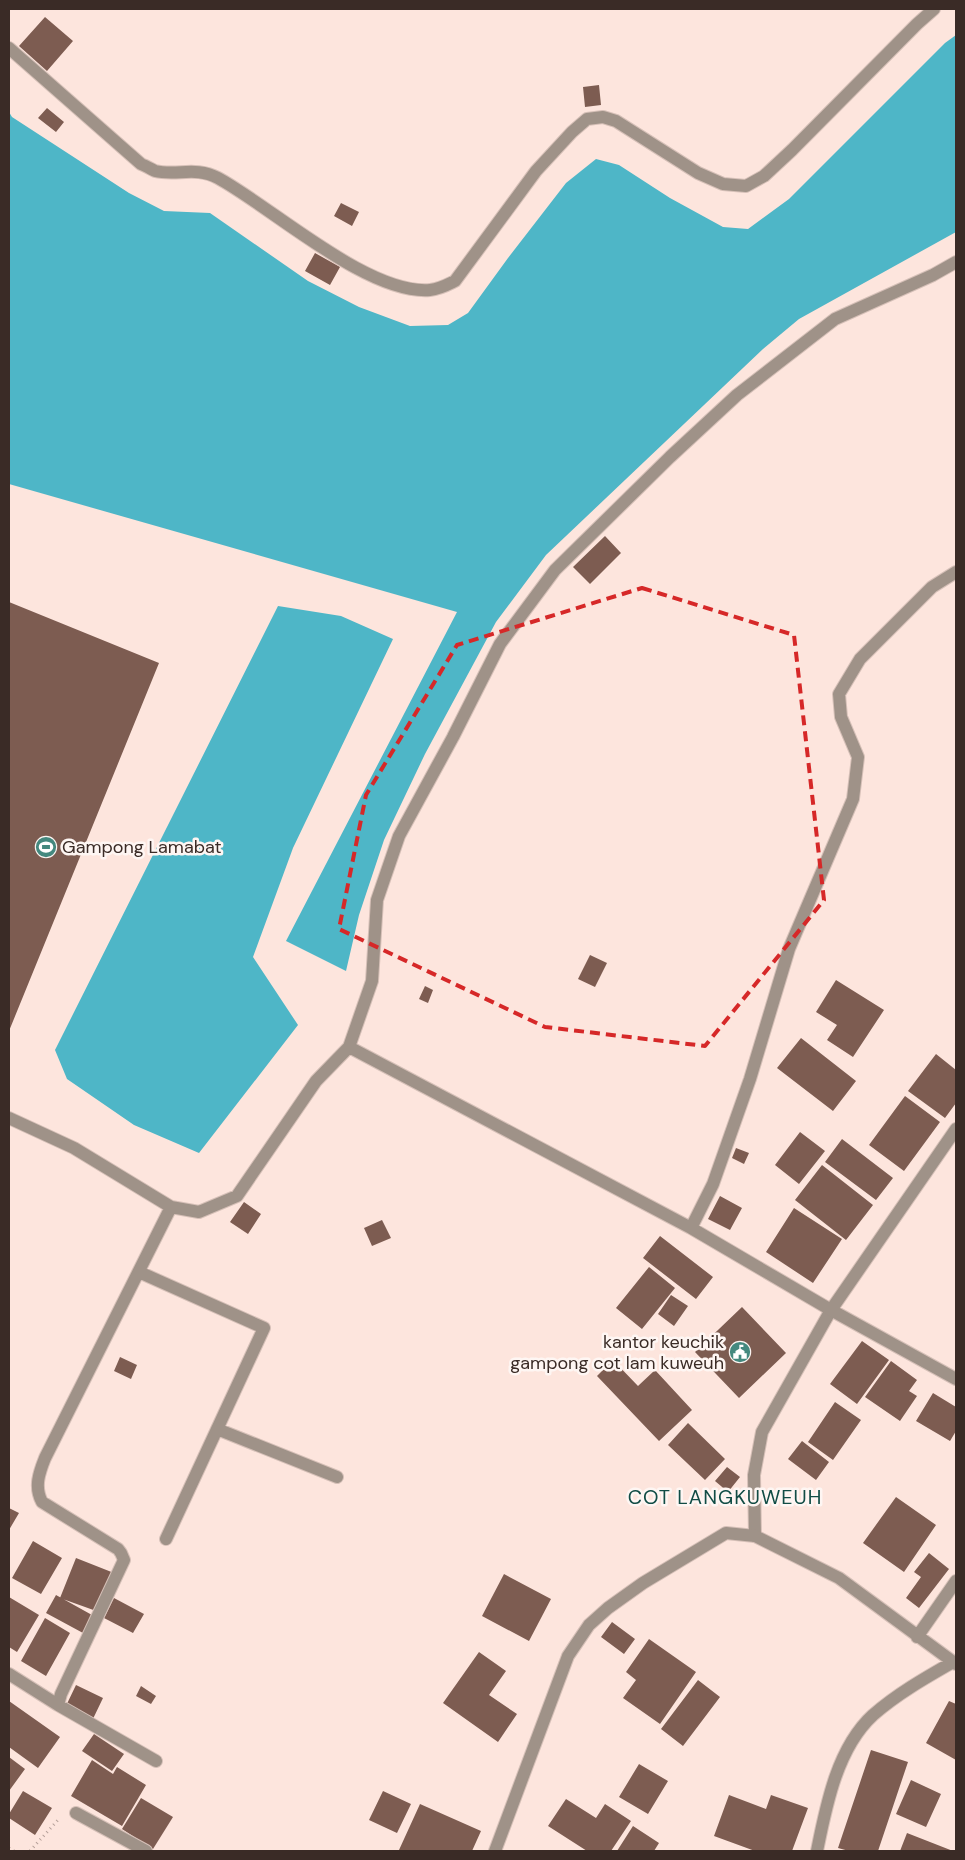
<svg xmlns="http://www.w3.org/2000/svg" width="965" height="1860" viewBox="0 0 965 1860" font-family="'DM Sans',sans-serif">
	<style>
		.water { fill: #4eb6c7 }
		.building { fill: #7d5c51 }
		.lines { fill: none; stroke-linecap: round; stroke-linejoin: round }
		.lane-casing { stroke: #d6c0b8; stroke-width: 14 }
		.street-casing { stroke: #d6c0b8; stroke-width: 14 }
		.path { stroke: #b5a099; stroke-width: 3; stroke-dasharray: 1 4; stroke-linecap: butt }
		.lane { stroke: #9f9288; stroke-width: 12 }
		.street { stroke: #9f9288; stroke-width: 12 }
		.marked { fill: none; stroke: #d62828; stroke-width: 4; stroke-dasharray: 10 6; stroke-linejoin: round }
		.labels { text-anchor: middle; stroke-width: 5; stroke-linejoin: round; paint-order: stroke }
		.poi-label { font-size: 18px; fill: #3a2b26; stroke: #fef6f3; text-anchor: start }
		.quarter-label { font-size: 20px; letter-spacing: 1px; fill: #114c45; stroke: #fef6f3 }
	</style>
	<rect width="100%" height="100%" fill="#fde5dd"/>
	<path class="water" d="M956,35V232L799,319L763,349L546,555L496,622L425,754L384,840L359,915L346,971L286,941L457,612L9,484V112L12,117L129,193L164,211L210,213L308,281L359,307L410,326L448,325L468,313L508,258L566,183L596,159L619,165L670,198L723,227L748,229L789,199L945,43Z
		M278,606L341,616L393,639L293,848L253,957L298,1025L199,1153L134,1125L67,1079L55,1050Z"/>
	<path class="building" d="M45,17L73,41L47,71L19,46Z
		M599,85L601,105L585,107L583,87Z
		M47,108L64,122L56,132L38,118Z
		M341,203L359,212L352,226L334,216Z
		M315,253L340,267L330,285L305,271Z
		M605,536L621,553L590,584L573,567Z
		M9,602L159,663L9,1031Z
		M590,955L607,963L595,987L578,979Z
		M836,980L884,1010L853,1057L827,1040L837,1025L816,1012Z
		M425,986L433,990L428,1003L419,999Z
		M801,1038L856,1081L833,1111L777,1068Z
		M936,1054L956,1070V1103L945,1118L908,1091Z
		M905,1096L940,1122L904,1171L869,1145Z
		M800,1132L825,1151L799,1184L775,1165Z
		M842,1139L893,1178L876,1200L825,1162Z
		M736,1148L749,1153L744,1164L732,1158Z
		M822,1165L873,1205L846,1240L795,1200Z
		M720,1196L742,1208L730,1230L708,1219Z
		M244,1202L261,1214L248,1234L230,1222Z
		M794,1208L842,1239L813,1283L766,1252Z
		M382,1220L391,1238L372,1246L364,1228Z
		M660,1236L713,1277L696,1299L643,1258Z
		M649,1267L675,1288L642,1329L616,1308Z
		M671,1295L688,1306L674,1326L658,1314Z
		M742,1307L786,1353L739,1398L695,1352Z
		M862,1341L889,1360L857,1404L830,1384Z
		M120,1357L137,1365L131,1379L114,1371Z
		M613,1360L638,1386L655,1370L692,1410L659,1441L597,1376Z
		M891,1361L917,1380L909,1391L917,1396L900,1421L865,1397Z
		M933,1393L956,1407V1431L950,1441L916,1421Z
		M835,1402L861,1420L833,1460L808,1442Z
		M688,1423L725,1459L705,1480L668,1445Z
		M802,1441L829,1462L816,1480L788,1459Z
		M727,1467L740,1477L728,1492L715,1481Z
		M896,1497L936,1525L904,1572L863,1543Z
		M9,1508L19,1513L9,1530Z
		M33,1541L62,1558L41,1594L12,1578Z
		M929,1553L949,1569L919,1608L906,1598L921,1577L914,1572Z
		M76,1558L114,1573L99,1612L60,1598Z
		M504,1574L551,1599L529,1641L482,1616Z
		M56,1595L92,1615L83,1633L46,1613Z
		M9,1597L39,1615L17,1652L9,1647Z
		M114,1598L144,1614L133,1633L104,1618Z
		M45,1618L70,1633L46,1676L21,1661Z
		M612,1622L635,1639L624,1654L601,1637Z
		M649,1639L696,1672L660,1724L623,1698L636,1680L626,1672Z
		M479,1652L506,1671L489,1695L517,1714L498,1742L443,1703Z
		M698,1680L720,1697L683,1746L661,1729Z
		M76,1685L103,1698L91,1723L64,1710Z
		M141,1686L156,1696L151,1704L136,1696Z
		M9,1701L60,1737L38,1768L9,1747Z
		M949,1701L956,1704V1760L926,1743Z
		M94,1734L124,1754L112,1771L82,1751Z
		M871,1750L908,1762L878,1851H849L838,1848Z
		M9,1757L25,1769L9,1791Z
		M92,1760L113,1774L117,1767L146,1785L122,1826L71,1796Z
		M639,1764L668,1781L648,1814L619,1797Z
		M911,1780L941,1794L926,1827L896,1814Z
		M23,1791L52,1808L35,1835L9,1818V1814Z
		M383,1791L411,1804L397,1833L369,1820Z
		M729,1795L766,1809L771,1795L808,1808L792,1851H755L714,1836Z
		M141,1798L173,1817L153,1849L122,1829Z
		M566,1799L596,1818L605,1804L631,1821L611,1851H587L548,1826Z
		M420,1804L481,1831L472,1851L399,1850Z
		M633,1826L659,1843L654,1851H617Z
		M907,1833L953,1851H900Z"/>
	<g class="lines">
		<g class="lane-casing">
			<path id="lane" d="M755,1536L754,1475L762,1432L831,1310"/>
		</g>
		<g class="street-casing">
			<path id="street" d="M9,48L141,164C146,166 151,169 155,171C177,176 196,166 218,178C273,208 368,295 430,290C440,289 447,285 455,281L536,171L572,132L587,119L603,117L616,121L698,173L723,184L746,186L764,176L792,150L917,24L934,9
				M349,1047L691,1228L831,1310L956,1379
				M9,1118L74,1148L171,1207L199,1212L237,1196L316,1081L349,1047L372,981L377,900L399,836L453,737L500,644L555,570L670,457L737,395L835,319L933,275L956,262
				M691,1228L713,1184L750,1079L789,949L853,799L858,757L841,717L839,694L860,659L932,587L956,572
				M139,1272L264,1328L166,1539
				M831,1310L956,1129
				M217,1429L337,1477
				M917,1637L956,1581
				M9,1674L58,1705L156,1761
				M58,1705L61,1694L124,1560L121,1553L118,1549L42,1502C34,1487 39,1473 45,1458L171,1207
				M76,1813L146,1851
				M495,1851L568,1656L589,1625L608,1608L643,1583L726,1533L755,1536L839,1578L956,1664
				M817,1851C826,1806 837,1748 873,1715C897,1694 925,1678 953,1662"/>
		</g>
		<path class="path" d="M9,1848L14,1851
			M30,1851L58,1820"/>
		<use href="#lane" class="lane"/>
		<use href="#street" class="street"/>
	</g>
	<path class="marked" d="M642,588L794,635L824,900L705,1046L545,1027L339,929L366,795L457,645Z"/>
	<defs>
		<g id="stadium-disc" transform="scale(1.125)"><circle r="9.5" fill="#44897f" stroke="#fef6f3"/><path d="M0-5a6.5 5 0 1 0 0 10a6.5 5 0 1 0 0-10ZM-3.5-1.8h7v3.6h-7Z" fill="#fff"/></g>
		<g id="civic-disc" transform="scale(1.125)"><circle r="9.5" fill="#44897f" stroke="#fef6f3"/><path d="M-.6-6.5H3V-4.5H.6V-3L4-1V1h2V6H-6V1h2V-1L-.6-3ZM-1.2 2.5V6h2.4V2.5Z" fill="#fff"/></g>
	</defs>
	<g fill-rule="evenodd">
		<use href="#stadium-disc" x="46" y="847"/>
		<use href="#civic-disc" x="740" y="1352"/>
	</g>
	<g class="labels">
		<g class="poi-label">
			<text x="62" y="853">Gampong Lamabat</text>
			<text x="724" y="1348" text-anchor="end">kantor keuchik<tspan x="724" dy="21">gampong cot lam kuweuh</tspan></text>
		</g>
		<g class="quarter-label">
			<text x="725" y="1504">COT LANGKUWEUH</text>
		</g>
	</g>
	<rect width="965" height="1860" fill="none" stroke="#3a2b26" stroke-width="20"/>
</svg>
